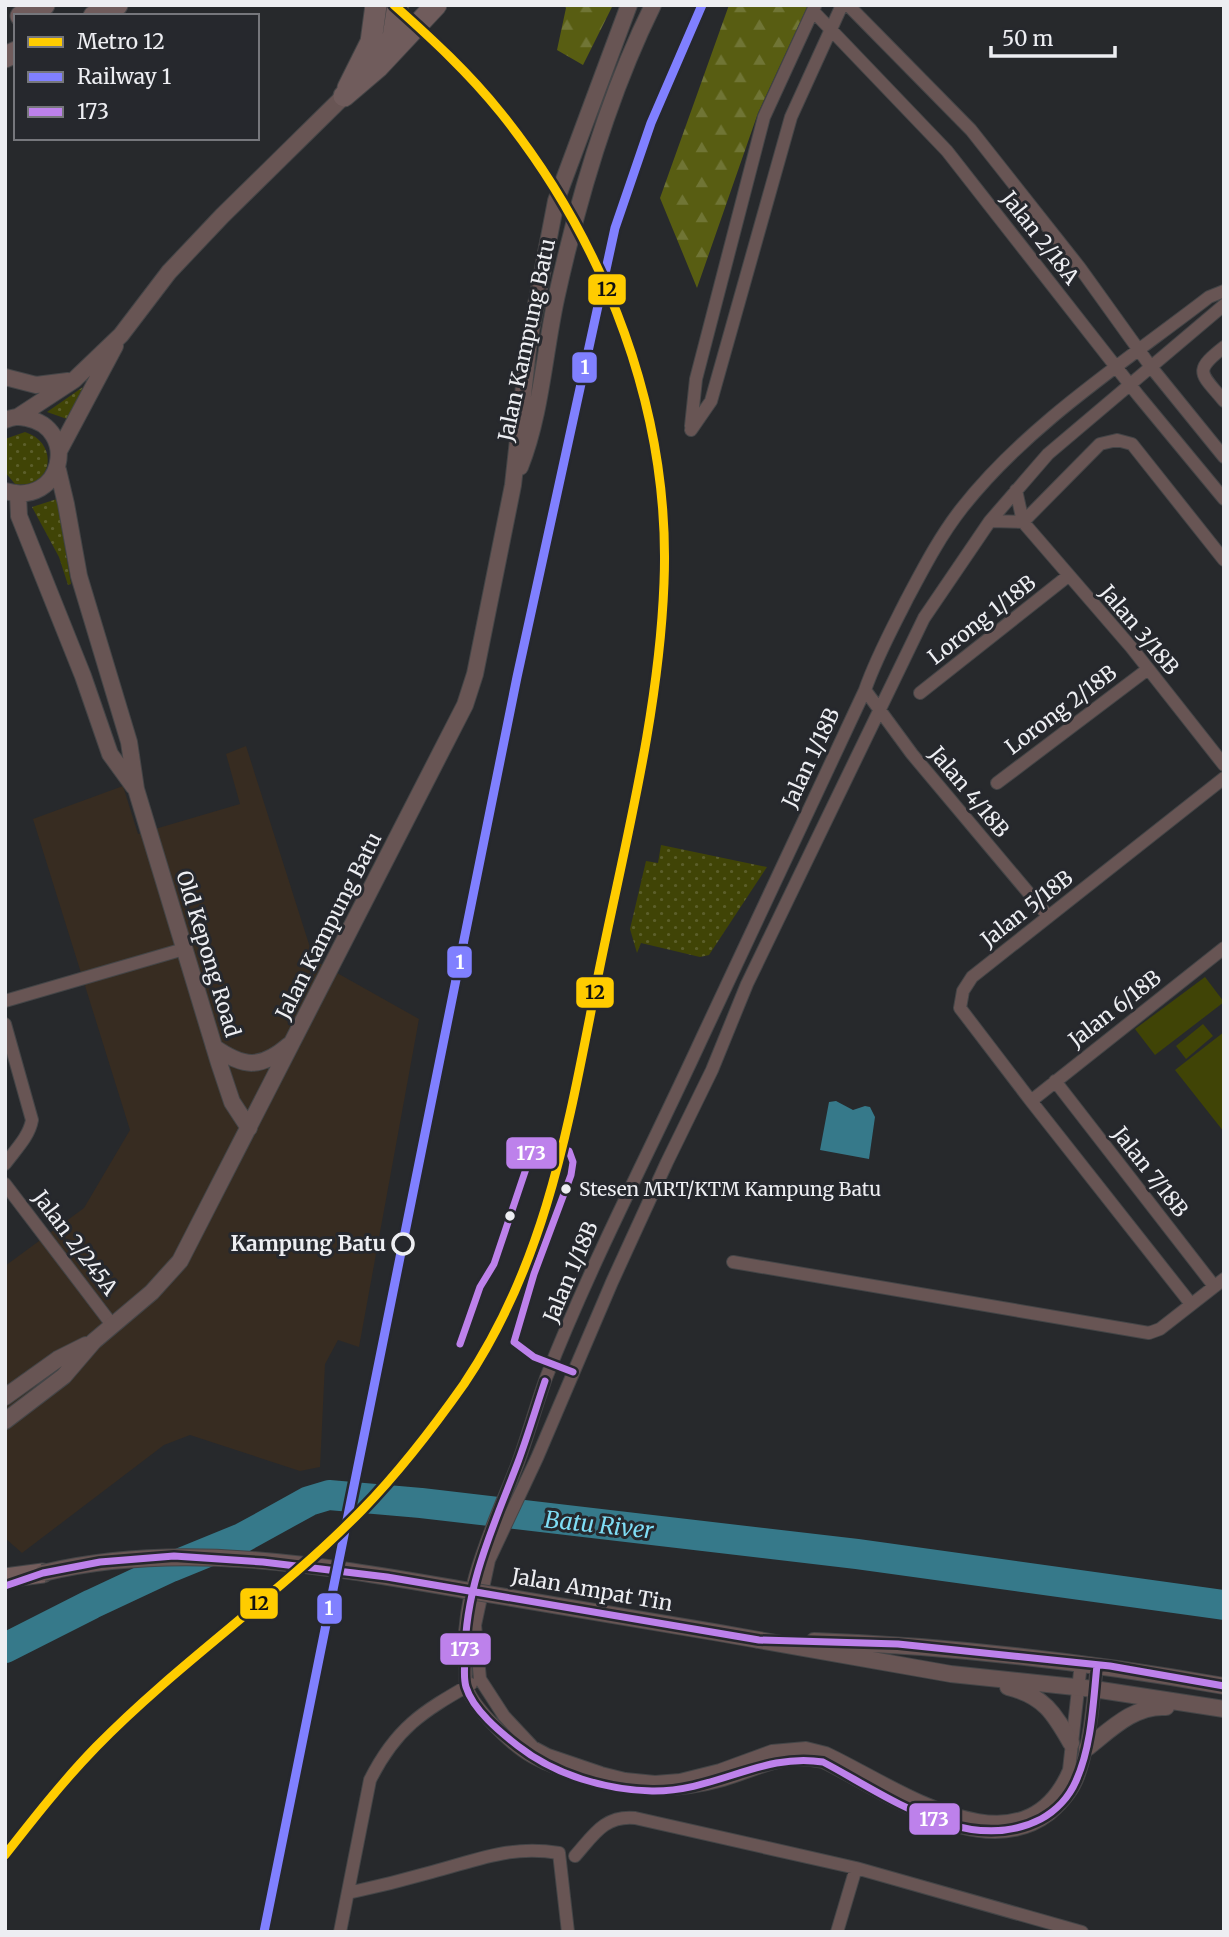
<svg xmlns="http://www.w3.org/2000/svg" width="1229" height="1937" viewBox="0 0 1229 1937" font-family="Merriweather,serif">
	<style>
		.commercial { fill: #372c21 }
		.grass { fill: url(#grass-dots) }
		.forest { fill: url(#forest-firs) }
		.park { fill: #404406 }
		.water { fill: #36798a }
		.lines { fill: none; stroke-linecap: round; stroke-linejoin: round }
		.river { stroke: #36798a; stroke-width: 30 }
		.minor-casing { stroke: #444547; stroke-width: 14 }
		.tertiary-casing { stroke: #444547; stroke-width: 18 }
		.primary-casing { stroke: #444547; stroke-width: 21 }
		.trunk-casing { stroke: #444547; stroke-width: 23 }
		.minor { stroke: #685554; stroke-width: 12 }
		.tertiary { stroke: #685554; stroke-width: 16 }
		.primary { stroke: #735d5c; stroke-width: 19 }
		.trunk { stroke: #705c5c; stroke-width: 21 }
		.tertiary-bridge-casing { stroke: #444547; stroke-width: 18; stroke-linecap: butt }
		.tertiary-bridge { stroke: #685554; stroke-width: 16 }
		.bus-1-casing { stroke: #26282d; stroke-width: 12 }
		.bus-1 { stroke: #bd81eb; stroke-width: 7 }
		.rail-1-casing { stroke: #26282d; stroke-width: 14 }
		.rail-1 { stroke: #8080ff; stroke-width: 9 }
		.metro-1-casing { stroke: #26282d; stroke-width: 14 }
		.metro-1 { stroke: #fc0; stroke-width: 9 }
		.bus-dot { fill: #edeef2; stroke: #26282d; stroke-width: 2.5 }
		.stop-dot { fill: #26282d; stroke: #edeef2; stroke-width: 3.5 }
		.labels { text-anchor: middle; stroke-width: 6; stroke-linejoin: round; paint-order: stroke }
		.bus-label { font-size: 19px; fill: #edeef2; stroke: #26282d; text-anchor: start }
		.street-label { font-size: 21px; fill: #edeef2; stroke: #26282d }
		.stop-label { font-size: 21px; font-weight: bold; fill: #edeef2; stroke: #26282d; text-anchor: end }
		.water-label { font-size: 23px; font-style: italic; fill: #7fddf5; stroke: #26282d }
		.line-badge { stroke: #26282d; stroke-width: 2.5 }
		.badge-label { font-size: 19px; text-anchor: middle; font-weight: bold; fill: #fff }
		.pale-badge-label { font-size: 19px; text-anchor: middle; font-weight: bold; fill: #111 }
	</style>
	<defs>
		<pattern id="grass-dots" width="8" height="8" patternUnits="userSpaceOnUse" patternTransform="scale(1.75)"><rect width="8" height="8" fill="#404406"/><path d="M2 2h.1M6 6h.1" fill="none" stroke="#5c5f2b" stroke-width="1.8" stroke-linecap="round"/></pattern>
		<pattern id="forest-firs" width="22" height="20" patternUnits="userSpaceOnUse" patternTransform="scale(1.75)"><rect width="22" height="20" fill="#585d12"/><path d="M5 1l3.5 6h-7zM16 11l3.5 6h-7z" fill="#707535"/></pattern>
	</defs>
	<rect width="100%" height="100%" fill="#27292c"/>
	<path class="commercial" d="M246,746L314,960L419,1019L359,1347L338,1340L325,1364L320,1467L300,1471L190,1435L164,1445L22,1553L5,1538V1266L84,1208L130,1130L33,819L123,786L138,834L240,804L226,754Z"/>
	<path class="grass" d="M83,387L67,419L47,412Z
		M25,432C60,443 53,490 15,484L5,472V439Z
		M57,499L71,584L68,585L59,557L32,507Z
		M661,845L767,867L709,955L700,957L641,943L637,953L630,929L646,861L658,863Z"/>
	<path class="forest" d="M564,5H613L583,65L557,50L566,8Z
		M729,5H808L758,113L697,288L660,198Z"/>
	<path class="park" d="M1205,977L1224,1002L1155,1055L1135,1029Z
		M1203,1024L1213,1036L1186,1059L1176,1046Z
		M1224,1032V1132L1175,1070Z"/>
	<path class="water" d="M836,1101L853,1110L865,1106L870,1107L875,1117L869,1159L820,1150L829,1102Z"/>
	<g class="lines">
		<path class="river" d="M5,1648L92,1604L171,1567L242,1538L309,1501L329,1495L421,1503L857,1554L1224,1605"/>
		<g class="minor-casing">
			<path id="minor" d="M848,5L971,130L1080,268L1151,367L1224,457
				M813,11L947,151L1138,395L1224,499
				M1224,347C1192,372 1201,373 1224,401
				M691,426L696,379L764,117L815,6
				M691,430L711,401L791,117L842,5
				M1016,490L1023,522
				M990,521L1023,522L1100,444L1117,440L1132,444L1224,560
				M1023,522L1131,647L1224,765
				M865,690L912,754L1048,916
				M920,693L1068,576
				M997,783L1148,669
				M5,1001L184,949
				M5,1024L32,1120C29,1137 15,1150 5,1164
				M1055,1081L1214,1286
				M1031,1101L1224,948
				M5,1184L113,1326
				M733,1262L1149,1333L1160,1329L1224,1279
				M1191,1304L1031,1101L960,1008L963,991L972,977L1224,778
				M1081,1663L1069,1770C1022,1880 895,1785 826,1753L806,1748L772,1751L720,1770L680,1780L655,1782L625,1779L601,1773L548,1755L533,1747L504,1716L480,1679L475,1625L489,1560L537,1458L612,1282L667,1162L712,1070L747,984L924,618L990,521L1048,454L1224,305
				M1097,1665C1093,1700 1091,1737 1080,1771C1075,1789 1064,1802 1050,1814C983,1866 885,1792 823,1762C782,1753 760,1769 723,1780C670,1795 621,1791 570,1773C554,1767 537,1761 523,1751C507,1740 469,1703 466,1684C465,1677 466,1669 465,1662C460,1591 493,1527 518,1463C528,1435 536,1406 546,1378C591,1263 649,1153 701,1040C756,924 810,807 865,690C876,658 892,629 907,599C924,567 940,536 962,508C1027,425 1126,361 1209,297L1224,291
				M575,1856C593,1836 604,1815 635,1818L856,1868L1082,1932
				M348,1893C376,1887 404,1880 432,1872C478,1860 510,1845 559,1853L568,1932
				M340,1932L370,1780C396,1728 422,1712 471,1684
				M837,1932L856,1868"/>
		</g>
		<g class="tertiary-casing">
			<path id="tertiary" d="M5,377L36,385L68,381
				M19,416L74,380L121,335L169,272L222,216L344,96
				M5,420C13,417 18,416 26,418C80,428 63,508 5,491
				M59,451L115,346
				M520,467C541,414 544,355 556,299C578,199 607,98 653,5
				M58,470L66,504L79,576L129,742L136,789L219,1063L232,1102L249,1128
				M18,495L19,516L83,676L110,754L134,787
				M214,1047C244,1068 261,1069 289,1045
				M5,1397L58,1359L86,1345
				M5,1421L64,1376L94,1341L152,1292L180,1261L465,705L475,674L513,485L529,341L556,201L629,5
				M759,1640L951,1674L1094,1689L1224,1709
				M814,1641C952,1646 1088,1662 1224,1686
				M1008,1687C1044,1696 1054,1713 1071,1743
				M1087,1748C1110,1730 1134,1705 1166,1707"/>
		</g>
		<g class="primary-casing">
			<path id="primary" d="M5,1578L43,1573"/>
		</g>
		<g class="trunk-casing">
			<path id="trunk" d="M21,16L44,5
				M94,16L117,5
				M384,53L393,37L398,5
				M5,57L16,52
				M348,88L371,42L376,5
				M344,96L378,67L436,5"/>
		</g>
		<use href="#minor" class="minor"/>
		<use href="#tertiary" class="tertiary"/>
		<use href="#primary" class="primary"/>
		<use href="#trunk" class="trunk"/>
		<g class="tertiary-bridge-casing">
			<path id="tertiary-bridge" d="M43,1573C183,1539 331,1567 470,1591C567,1607 663,1623 759,1640"/>
		</g>
		<use href="#tertiary-bridge" class="tertiary-bridge"/>
		<g class="bus-1-casing">
			<path id="bus-1" d="M460,1344L480,1287L494,1264L532,1151L541,1145L569,1151L573,1162L571,1175L534,1274L514,1342L534,1357L573,1372
				M545,1381C536,1408 528,1435 518,1462C494,1525 465,1586 465,1655C465,1665 463,1677 466,1687C473,1710 500,1732 518,1746C555,1775 606,1790 652,1791C715,1792 763,1752 823,1762C886,1795 968,1857 1041,1819C1056,1811 1069,1797 1076,1781C1092,1745 1093,1703 1097,1665
				M5,1586L43,1573L100,1562L174,1556L263,1562L387,1577L759,1640L898,1644L1110,1666L1224,1686"/>
		</g>
		<use href="#bus-1" class="bus-1"/>
		<g class="rail-1-casing">
			<path id="rail-1" d="M264,1932L517,677L615,228L651,123L702,5"/>
		</g>
		<use href="#rail-1" class="rail-1"/>
		<g class="metro-1-casing">
			<path id="metro-1" d="M5,1855C34,1818 63,1781 96,1747C179,1662 279,1595 362,1510C400,1471 433,1428 464,1384C550,1256 570,1114 600,966C626,839 659,712 664,583C671,413 606,244 501,113C469,73 432,39 394,5"/>
		</g>
		<use href="#metro-1" class="metro-1"/>
	</g>
	<g class="bus-dot">
		<circle cx="566" cy="1189" r="6"/>
		<circle cx="510" cy="1216" r="6"/>
	</g>
	<circle class="stop-dot" cx="403" cy="1244" r="10"/>
	<g class="labels">
		<g class="bus-label">
			<text x="579" y="1196">Stesen MRT/KTM Kampung Batu</text>
		</g>
		<g class="street-label">
			<text transform="translate(1040 238) rotate(52)" y="7">Jalan 2/18A</text>
			<text transform="translate(527 340) rotate(-78)" y="7">Jalan Kampung Batu</text>
			<text transform="translate(982 620) rotate(-38)" y="7">Lorong 1/18B</text>
			<text transform="translate(1139 630) rotate(50)" y="7">Jalan 3/18B</text>
			<text transform="translate(1061 710) rotate(-37)" y="7">Lorong 2/18B</text>
			<text transform="translate(811 758) rotate(-65)" y="7">Jalan 1/18B</text>
			<text transform="translate(969 792) rotate(50)" y="7">Jalan 4/18B</text>
			<text transform="translate(1027 909) rotate(-38)" y="7">Jalan 5/18B</text>
			<text transform="translate(329 926) rotate(-63)" y="7">Jalan Kampung Batu</text>
			<text transform="translate(208 954) rotate(73)" y="7">Old Kepong Road</text>
			<text transform="translate(1115 1009) rotate(-38)" y="7">Jalan 6/18B</text>
			<text transform="translate(1150 1172) rotate(52)" y="7">Jalan 7/18B</text>
			<text transform="translate(75 1243) rotate(53)" y="7">Jalan 2/245A</text>
			<text transform="translate(571 1272) rotate(-67)" y="7">Jalan 1/18B</text>
			<text transform="translate(592 1590) rotate(10)" y="7">Jalan Ampat Tin</text>
		</g>
		<g class="stop-label">
			<text x="386" y="1251">Kampung Batu</text>
		</g>
		<g class="water-label">
			<text transform="translate(599 1525) rotate(6)" y="8">Batu River</text>
		</g>
	</g>
	<g class="line-badge">
		<rect x="587" y="273" width="40" height="33" rx="7" fill="#fc0"/>
		<rect x="571" y="351" width="27" height="33" rx="7" fill="#8080ff"/>
		<rect x="446" y="945" width="27" height="34" rx="7" fill="#8080ff"/>
		<rect x="575" y="976" width="40" height="33" rx="7" fill="#fc0"/>
		<rect x="505" y="1136" width="53" height="34" rx="7" fill="#bd81eb"/>
		<rect x="239" y="1587" width="40" height="33" rx="7" fill="#fc0"/>
		<rect x="316" y="1592" width="27" height="33" rx="7" fill="#8080ff"/>
		<rect x="439" y="1632" width="53" height="34" rx="7" fill="#bd81eb"/>
		<rect x="908" y="1802" width="53" height="34" rx="7" fill="#bd81eb"/>
	</g>
	<g class="badge-label">
		<text x="585" y="374">1</text>
		<text x="460" y="969">1</text>
		<text x="531" y="1160">173</text>
		<text x="329" y="1615">1</text>
		<text x="465" y="1656">173</text>
		<text x="934" y="1826">173</text>
	</g>
	<g class="pale-badge-label">
		<text x="607" y="296">12</text>
		<text x="595" y="999">12</text>
		<text x="259" y="1610">12</text>
	</g>
	<rect width="1229" height="1937" fill="none" stroke="#edeef2" stroke-width="14"/>
	<rect x="14" y="14" width="245" height="126" fill="#26282d" stroke="#76777c" stroke-width="2"/>
	<rect x="28" y="37" width="35" height="10" fill="#ffcc00" stroke="#76777c" stroke-width="2"/>
	<text x="77" y="49" font-size="21" fill="#edeef2">Metro 12</text>
	<rect x="28" y="72" width="35" height="10" fill="#8080ff" stroke="#76777c" stroke-width="2"/>
	<text x="77" y="84" font-size="21" fill="#edeef2">Railway 1</text>
	<rect x="28" y="107" width="35" height="10" fill="#bd81eb" stroke="#76777c" stroke-width="2"/>
	<text x="77" y="119" font-size="21" fill="#edeef2">173</text>
	<path d="M991 46v10h124v-10" fill="none" stroke="#edeef2" stroke-width="3.5"/>
	<text x="1002" y="46" font-size="21" fill="#edeef2" stroke="#26282d" stroke-width="5" paint-order="stroke">50 m</text>
</svg>
